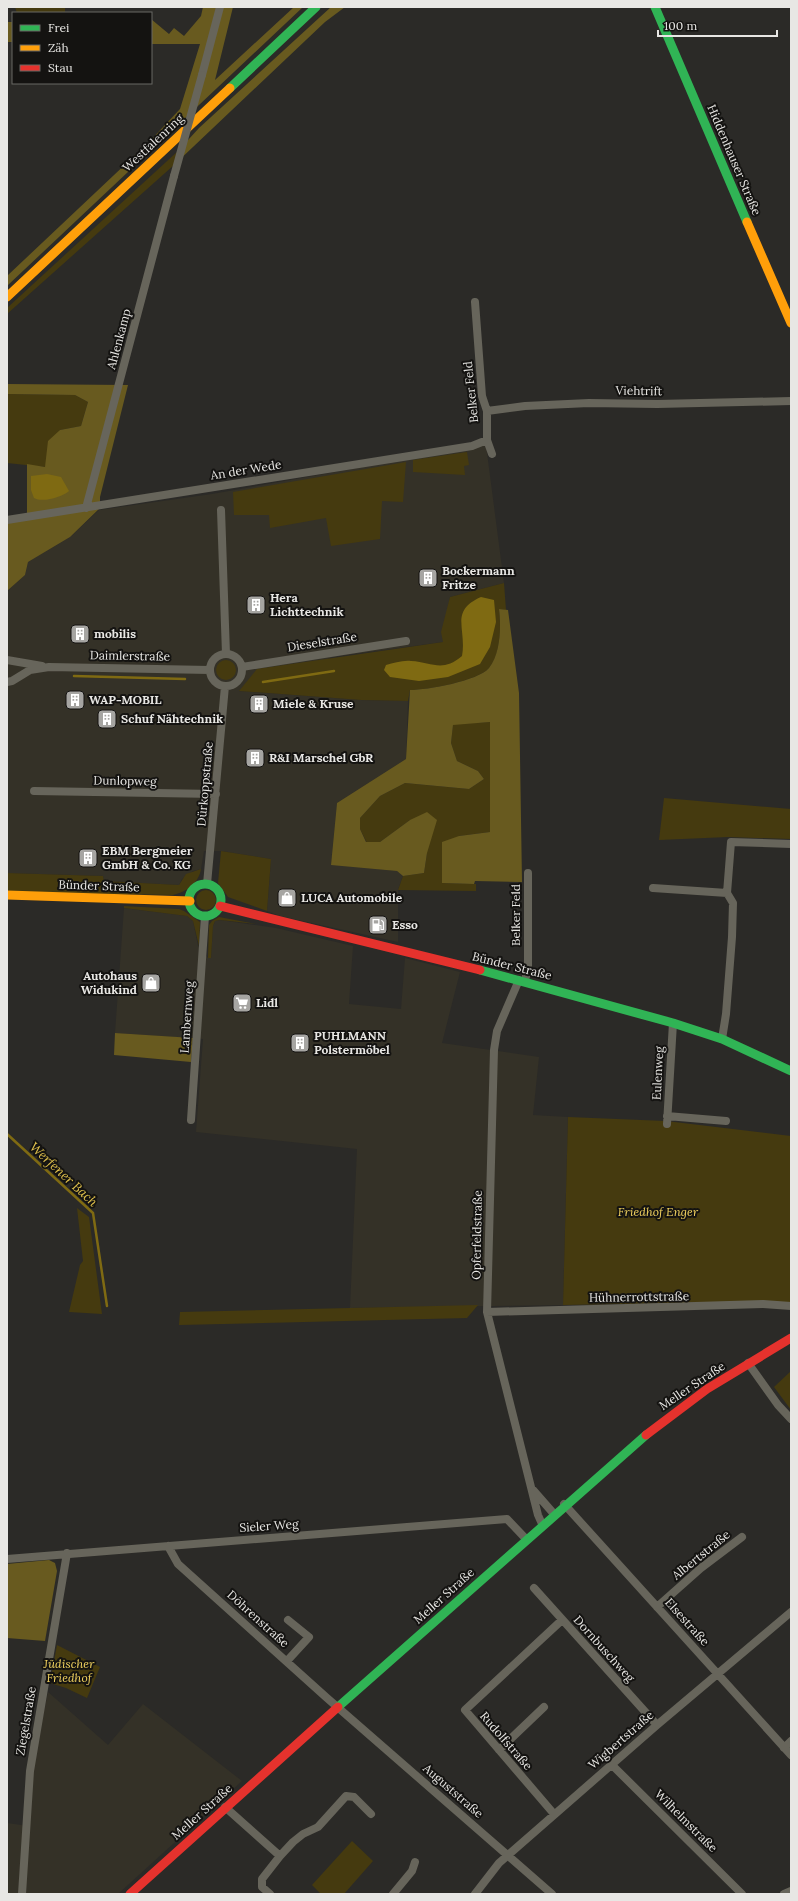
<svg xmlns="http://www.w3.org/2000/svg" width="798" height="1901" viewBox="0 0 798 1901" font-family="Lora,serif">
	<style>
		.built { fill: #343127 }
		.green { fill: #453a0f }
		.forest { fill: #685a1f }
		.water { fill: #7f6a12 }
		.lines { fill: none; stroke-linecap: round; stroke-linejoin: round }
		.stream { stroke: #7f6a12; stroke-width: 2.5 }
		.street { stroke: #67655b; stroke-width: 8 }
		.fast { stroke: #30b455; stroke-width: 9 }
		.slow { stroke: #ff9f0a; stroke-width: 9 }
		.jam { stroke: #e5322d; stroke-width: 9 }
		.street-bridge { stroke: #67655b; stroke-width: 8 }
		.labels { text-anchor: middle; stroke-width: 4; stroke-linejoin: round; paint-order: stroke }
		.street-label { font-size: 12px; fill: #e8e7e4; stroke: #141311 }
		.poi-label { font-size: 12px; font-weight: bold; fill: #e8e7e4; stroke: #141311; text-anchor: start }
		.park-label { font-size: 12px; font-style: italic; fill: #f2d35f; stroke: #141311 }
		.water-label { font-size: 13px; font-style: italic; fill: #e0c14c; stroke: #141311 }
	</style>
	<rect width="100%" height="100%" fill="#2b2a27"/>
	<path class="built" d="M486,445L504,583L450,597L443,642L333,657L239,691L361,700L408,701L406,759L337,803L331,864L397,871L403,876L398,890V942L280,916L267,911L271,859L221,851H204L201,869L193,871L182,879L179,885L104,881L103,876L7,873V591L25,575L28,562L70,537L99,510L212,494Z
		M124,908L187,916L193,921L198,946L208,958H211L213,926L215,921L220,920L276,928L353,946L349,1004L401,1009L405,958L460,972L442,1043L539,1057L533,1115L568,1117L563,1305L350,1308L357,1149L196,1132L203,1039L115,1033Z
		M48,1692L108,1745L143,1704L242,1781L118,1894H7V1823L28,1826L31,1773Z"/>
	<path class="green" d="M15,7H65V13H17Z
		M178,151L174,165L7,314V308Z
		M7,394L75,395L88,402L81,426L60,430L45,467L7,463Z
		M467,452L469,465L464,466L465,475L413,472V460Z
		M406,462L403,502L382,501L380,539L331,546L326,518L270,528L269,515H234L233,492Z
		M504,583L506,610L499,609C501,627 501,654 489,668C478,681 427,690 410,690L408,701L361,700L239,691L257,669L443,642L441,632L450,597Z
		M216 670a10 10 0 1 1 20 0a10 10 0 1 1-20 0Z
		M490,722V832L459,836L442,883L476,884V891L398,890L403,876L424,873L427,853L410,820L380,842L367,843L360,829V818L380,796L405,783L469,789L484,779L478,771L457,761L451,743L453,724Z
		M664,798L791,809V839L728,837L659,840Z
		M221,851L271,859L267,911L228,897L218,883Z
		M201,869C199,883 186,892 173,895L7,892V873L103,876L104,881L179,885L186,874Z
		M196 900a10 10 0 1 1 20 0a10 10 0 1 1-20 0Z
		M124,906L179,909L184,911L200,922L199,946L193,921L187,916L124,908Z
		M219,917L256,924L220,920L215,921L213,926L211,958H208L209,925L212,921Z
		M568,1117L666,1121L791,1136V1304L727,1302L563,1305Z
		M77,1208L89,1217L102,1314L69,1312L80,1265L83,1261Z
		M478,1305L467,1318L179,1325L180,1312Z
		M791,1371V1410L774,1387Z
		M57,1645L100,1667L87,1698L66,1688L50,1683Z
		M352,1841L373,1861L344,1894H321L312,1885Z"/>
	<path class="forest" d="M203,7H233L215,80L294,7H303L7,286V276L149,142L180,109L200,44H151V19L169,34L174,28L184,36L201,16Z
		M331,7H345L325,22L174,165L178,151L199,128Z
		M7,22H13V42H7Z
		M7,384L128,385L100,497V508L70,537L28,562L25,575L7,591V523L27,520V464L45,467L48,441L60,430L81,426L88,402L75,395L7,394Z
		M499,609L508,610L519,693L522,882L475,881L474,884L442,883V842L459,836L490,832V722L453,725L451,743L457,761L478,771L484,779L469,789L405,783L380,796L360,818V829L366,842H380L410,820L427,812L437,820L427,853L424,873L403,876L397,871L331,865L337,803L406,759L410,690C427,690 478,681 489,668C501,653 501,626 499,609Z
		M115,1033L193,1038L191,1062L114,1055Z
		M49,1560L55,1563L57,1571L45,1641L7,1638V1564Z"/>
	<path class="water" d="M47,474L61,477L69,491C62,497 43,503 34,498L31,490V476Z
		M481,597L494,600L496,622L490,647L480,664L448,677L419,681L390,677L384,670L386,665C394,663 403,660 411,661C432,662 442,673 462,656C467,629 449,611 481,597Z"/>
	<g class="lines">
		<path class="stream" d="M74,676L185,679
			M263,682L334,671
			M7,1134L93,1213L107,1306"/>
		<path class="street" d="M202,75L220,7
			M475,302L482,396L487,411V440L492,454
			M487,411L525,406L589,403L657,404L791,401
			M86,508L174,176
			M221,510L226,654
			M7,520L472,446L487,440
			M210 670a16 16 0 1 1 32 0a16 16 0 1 1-32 0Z
			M7,660L42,666
			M242,667L406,641
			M7,682L12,681L30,670L49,667L210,670
			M34,791L216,794
			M207,884L225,686
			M653,888L727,893L733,903L732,937L726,1014L722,1039
			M727,893L731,842L791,844
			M519,980L497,1031L494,1050L487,1312L538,1515L542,1524
			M525,981L528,967V873
			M667,1116L726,1121
			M191,1120L205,916
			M667,1124L673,1023
			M487,1312L763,1304L791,1306
			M748,1363L778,1405L791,1419
			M533,1490L554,1514
			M564,1504L791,1755
			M168,1546L178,1564L327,1698L552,1894
			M7,1559L507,1519L526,1539
			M534,1588L657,1725
			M657,1607L701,1568L742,1537
			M287,1661L309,1637L288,1620
			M784,1748L791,1741
			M499,1750L544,1707
			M612,1765L742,1894
			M225,1807L280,1856L262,1879V1887L270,1894
			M554,1814L465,1710L562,1620
			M280,1856L293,1842L303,1834L318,1827L346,1796L354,1797L371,1814
			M22,1894L30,1771L67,1553
			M393,1894L412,1871L415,1862
			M475,1894L499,1863L657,1725L791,1612
			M784,1894L791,1891"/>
		<path class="fast" d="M655,7L747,222
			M230,88L316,7
			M189 900a16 16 0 1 1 32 0a16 16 0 1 1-32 0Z
			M480,970L673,1023L722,1039L791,1071
			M338,1707L646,1435"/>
		<path class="slow" d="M747,222L791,323
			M7,297L230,88
			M7,895L190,901"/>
		<path class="jam" d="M220,906L480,970
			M646,1435L707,1389L791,1338
			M130,1894L338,1707"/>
		<path class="street-bridge" d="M174,176L202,75"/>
	</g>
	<defs>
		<g id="building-square" transform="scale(1)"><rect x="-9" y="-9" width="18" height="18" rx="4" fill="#a6a5a2" stroke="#141311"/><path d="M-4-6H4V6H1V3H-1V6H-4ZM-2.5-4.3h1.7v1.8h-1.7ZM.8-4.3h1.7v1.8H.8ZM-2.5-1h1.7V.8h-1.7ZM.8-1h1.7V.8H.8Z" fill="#fff"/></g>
		<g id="shop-square" transform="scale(1)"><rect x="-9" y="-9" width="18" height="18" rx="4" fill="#a6a5a2" stroke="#141311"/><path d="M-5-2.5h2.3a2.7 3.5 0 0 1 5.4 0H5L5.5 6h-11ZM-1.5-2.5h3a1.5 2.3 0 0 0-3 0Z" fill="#fff"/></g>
		<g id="fuel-square" transform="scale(1)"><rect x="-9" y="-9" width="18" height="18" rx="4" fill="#a6a5a2" stroke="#141311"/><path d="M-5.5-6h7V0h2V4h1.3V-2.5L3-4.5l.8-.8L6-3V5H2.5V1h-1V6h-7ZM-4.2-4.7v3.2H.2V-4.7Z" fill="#fff"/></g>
		<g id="supermarket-square" transform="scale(1)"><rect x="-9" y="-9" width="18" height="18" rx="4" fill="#a6a5a2" stroke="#141311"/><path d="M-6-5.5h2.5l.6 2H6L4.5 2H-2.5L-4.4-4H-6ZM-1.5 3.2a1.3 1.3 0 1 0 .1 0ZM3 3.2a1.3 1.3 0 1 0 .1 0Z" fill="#fff"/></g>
	</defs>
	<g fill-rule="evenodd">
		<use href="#building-square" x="428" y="578"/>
		<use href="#building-square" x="256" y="605"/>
		<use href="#building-square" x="80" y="634"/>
		<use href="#building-square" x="75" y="700"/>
		<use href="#building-square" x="259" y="704"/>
		<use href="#building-square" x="107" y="719"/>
		<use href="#building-square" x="255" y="758"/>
		<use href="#building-square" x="88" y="858"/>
		<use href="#shop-square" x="287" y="898"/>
		<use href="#fuel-square" x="378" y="925"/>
		<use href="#shop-square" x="151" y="983"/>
		<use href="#supermarket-square" x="242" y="1003"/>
		<use href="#building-square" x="300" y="1043"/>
	</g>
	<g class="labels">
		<g class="street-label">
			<text transform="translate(153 143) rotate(-43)" y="4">Westfalenring</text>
			<text transform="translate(734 160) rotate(67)" y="4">Hiddenhauser Straße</text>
			<text transform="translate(119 339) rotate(-75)" y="4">Ahlenkamp</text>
			<text transform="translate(639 391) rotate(1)" y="4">Viehtrift</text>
			<text transform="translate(471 392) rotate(-96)" y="4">Belker Feld</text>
			<text transform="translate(246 470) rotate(-9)" y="4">An der Wede</text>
			<text transform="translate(322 642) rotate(-9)" y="4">Dieselstraße</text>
			<text transform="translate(130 656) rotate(1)" y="4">Daimlerstraße</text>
			<text transform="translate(125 781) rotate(1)" y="4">Dunlopweg</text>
			<text transform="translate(205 784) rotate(-85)" y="4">Dürkoppstraße</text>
			<text transform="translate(99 886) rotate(2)" y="4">Bünder Straße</text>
			<text transform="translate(516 915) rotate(-90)" y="4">Belker Feld</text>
			<text transform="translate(512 966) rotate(14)" y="4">Bünder Straße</text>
			<text transform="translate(187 1017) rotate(-86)" y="4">Lambernweg</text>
			<text transform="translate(658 1073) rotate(-87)" y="4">Eulenweg</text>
			<text transform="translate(477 1235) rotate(-89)" y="4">Opferfeldstraße</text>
			<text transform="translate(639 1297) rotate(-1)" y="4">Hühnerrottstraße</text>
			<text transform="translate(692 1386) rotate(-34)" y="4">Meller Straße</text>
			<text transform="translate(269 1526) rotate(-4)" y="4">Sieler Weg</text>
			<text transform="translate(701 1555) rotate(-39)" y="4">Albertstraße</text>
			<text transform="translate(444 1596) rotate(-42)" y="4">Meller Straße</text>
			<text transform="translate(258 1619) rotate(42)" y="4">Döhrenstraße</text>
			<text transform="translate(687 1622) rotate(48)" y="4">Elsestraße</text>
			<text transform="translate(604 1649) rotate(48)" y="4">Dornbuschweg</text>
			<text transform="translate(26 1721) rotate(-80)" y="4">Ziegelstraße</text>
			<text transform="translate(621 1740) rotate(-41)" y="4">Wigbertstraße</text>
			<text transform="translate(506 1741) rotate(49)" y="4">Rudolfstraße</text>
			<text transform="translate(453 1791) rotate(41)" y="4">Auguststraße</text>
			<text transform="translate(202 1812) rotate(-42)" y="4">Meller Straße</text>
			<text transform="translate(686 1821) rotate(45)" y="4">Wilhelmstraße</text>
		</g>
		<g class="poi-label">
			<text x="442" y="575">Bockermann<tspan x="442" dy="14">Fritze</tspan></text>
			<text x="270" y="602">Hera<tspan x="270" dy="14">Lichttechnik</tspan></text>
			<text x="94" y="638">mobilis</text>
			<text x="89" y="704">WAP-MOBIL</text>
			<text x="273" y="708">Miele &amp; Kruse</text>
			<text x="121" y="723">Schuf Nähtechnik</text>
			<text x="269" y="762">R&amp;I Marschel GbR</text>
			<text x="102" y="855">EBM Bergmeier<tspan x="102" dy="14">GmbH &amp; Co. KG</tspan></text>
			<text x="301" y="902">LUCA Automobile</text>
			<text x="392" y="929">Esso</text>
			<text x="137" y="980" text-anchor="end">Autohaus<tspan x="137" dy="14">Widukind</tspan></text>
			<text x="256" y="1007">Lidl</text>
			<text x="314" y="1040">PUHLMANN<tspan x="314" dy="14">Polstermöbel</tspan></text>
		</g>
		<g class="park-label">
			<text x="658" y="1216">Friedhof Enger</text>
			<text x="69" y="1668">Jüdischer<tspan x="69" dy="14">Friedhof</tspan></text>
		</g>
		<g class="water-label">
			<text transform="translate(64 1174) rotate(43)" y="5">Werfener Bach</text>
		</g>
	</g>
	<rect width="798" height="1901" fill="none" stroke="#e8e7e4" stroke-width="16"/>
	<rect x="12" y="12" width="140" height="72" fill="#141311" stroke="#696865"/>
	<rect x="20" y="25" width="20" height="6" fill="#30b455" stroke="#696865"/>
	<text x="48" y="32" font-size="12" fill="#e8e7e4">Frei</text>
	<rect x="20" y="45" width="20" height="6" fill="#ff9f0a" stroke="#696865"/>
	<text x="48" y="52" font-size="12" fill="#e8e7e4">Zäh</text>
	<rect x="20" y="65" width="20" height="6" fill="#e5322d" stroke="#696865"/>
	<text x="48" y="72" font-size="12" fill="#e8e7e4">Stau</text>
	<path d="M658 30v6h119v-6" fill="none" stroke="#e8e7e4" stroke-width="2"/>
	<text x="664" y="30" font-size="12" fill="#e8e7e4" stroke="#141311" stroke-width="3" paint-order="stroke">100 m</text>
</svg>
